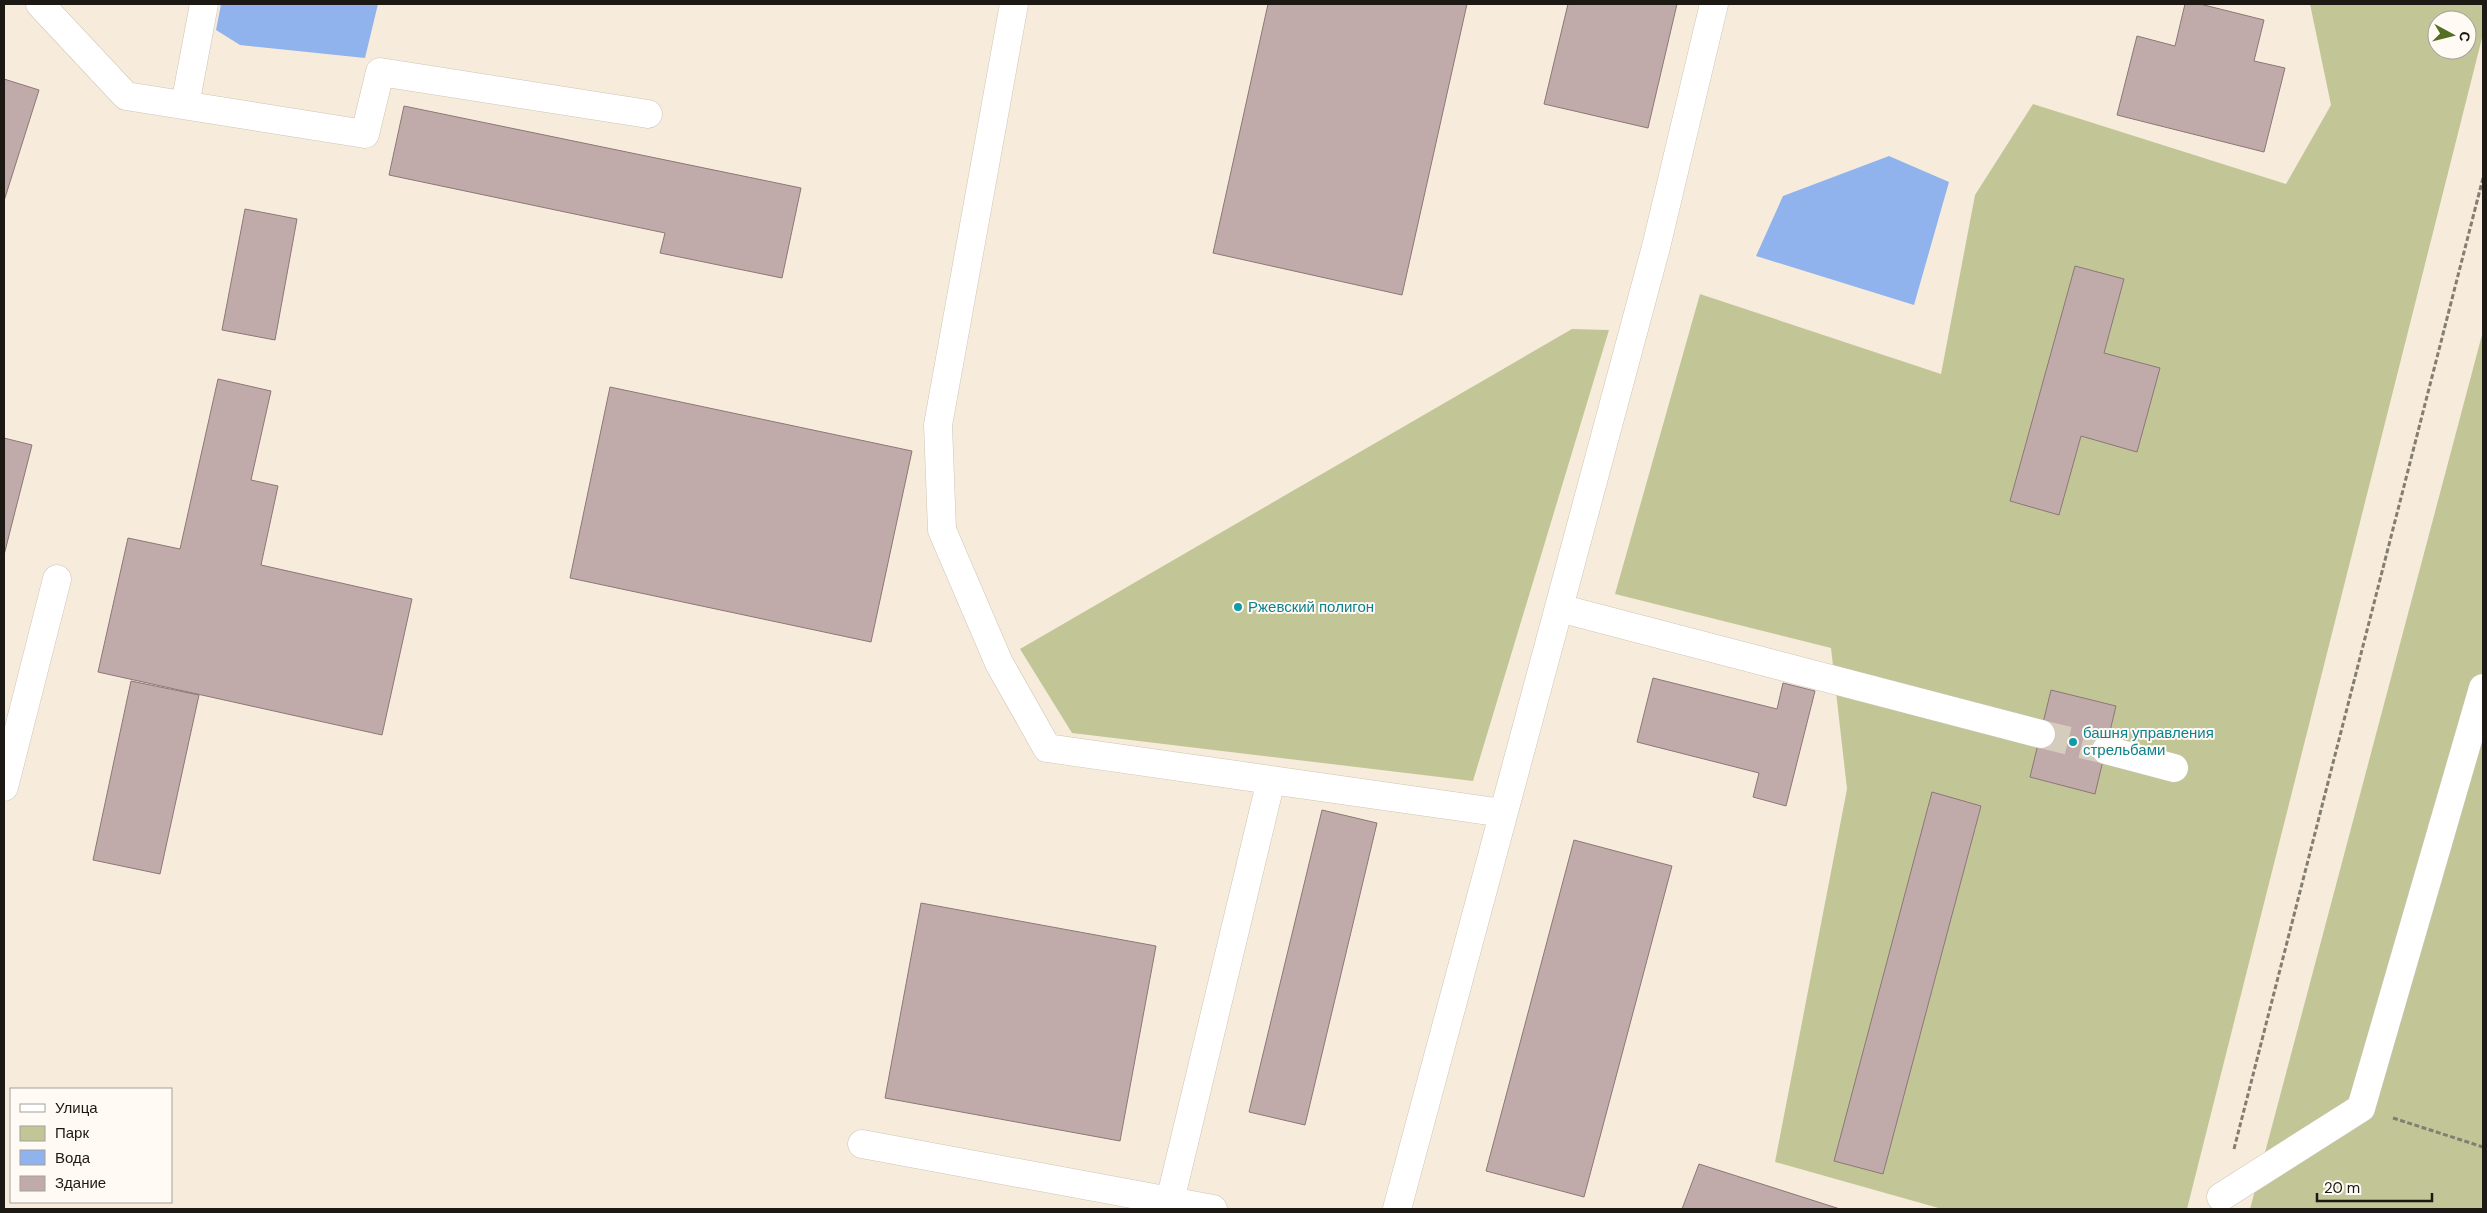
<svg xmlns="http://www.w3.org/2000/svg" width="2487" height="1213" viewBox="0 0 2487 1213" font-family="'DM Sans',sans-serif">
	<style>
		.green { fill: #c2c697; fill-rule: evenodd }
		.water { fill: #90b3ed }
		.building { fill: #c0abaa; stroke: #8b7777 }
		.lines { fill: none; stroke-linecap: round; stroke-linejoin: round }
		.minor-tunnel { stroke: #d6ccbe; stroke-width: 28; stroke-dasharray: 28 14; stroke-linecap: butt }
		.minor-casing { stroke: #cec4b4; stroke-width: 29 }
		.path { stroke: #847d72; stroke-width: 3; stroke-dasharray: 5 2.5; stroke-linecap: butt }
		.minor { stroke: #fff; stroke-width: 28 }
		.culture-dot { fill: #0f9aa8; stroke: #fffaf4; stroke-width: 2 }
		.labels { text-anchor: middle; stroke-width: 4; stroke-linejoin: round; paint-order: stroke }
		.culture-label { font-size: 15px; fill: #0d838f; stroke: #fffaf4; text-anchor: start }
	</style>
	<rect width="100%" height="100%" fill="#f7ecdc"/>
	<path class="green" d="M2310,4H2483V34L2187,1209H1942L1775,1162L1847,789L1831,648L1615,594L1700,294L1941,374L1975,195L2033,104L2286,184L2331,105ZM2437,20H2467V50H2437Z
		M1572,329L1609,330L1473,781L1072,733L1020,649Z
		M2483,331V1209H2250Z"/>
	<path class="water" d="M221,4H378L365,58L240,45L216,30Z
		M1889,156L1949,182L1914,305L1756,256L1783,196Z"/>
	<path class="building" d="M1268,4H1467L1402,295L1213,253Z
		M1568,4H1677L1648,128L1544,104Z
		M2185,4H2200L2264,20L2254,61L2285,68L2264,152L2117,115L2137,36L2175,46Z
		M4,79L39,90L4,201Z
		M404,106L801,188L782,278L660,253L665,233L389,175Z
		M245,209L297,219L275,340L222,330Z
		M2075,266L2124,279L2104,353L2160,368L2137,452L2081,436L2059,515L2010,501Z
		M218,379L271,391L251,480L278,486L261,565L412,599L382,735L98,672L128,538L180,549Z
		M610,387L912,451L871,642L570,578Z
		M4,438L32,445L4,555Z
		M1653,678L1777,709L1783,683L1815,691L1786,806L1753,797L1759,773L1637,742Z
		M131,681L199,695L160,874L93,860Z
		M2051,690L2116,706L2095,794L2030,777Z
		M1932,792L1981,806L1883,1174L1834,1161Z
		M1322,810L1377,823L1305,1125L1249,1112Z
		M1574,840L1672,866L1584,1197L1486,1171Z
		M921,903L1156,946L1120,1141L885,1098Z
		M1699,1164L1840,1209H1682Z"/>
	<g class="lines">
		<path class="minor-tunnel" d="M2041,734L2106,750"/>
		<g class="minor-casing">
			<path id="minor" d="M40,4L126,96L365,134L380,72L648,114
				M1014,4L938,425L942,530L999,663L1047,748L1503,813
				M185,105L204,4
				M1559,608L2041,734
				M2106,750L2174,768
				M4,787L57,579
				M862,1144L1213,1209
				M2221,1197L2361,1108L2483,688
				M1170,1201L1271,780
				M1397,1209L1656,247L1714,4"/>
		</g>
		<path class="path" d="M2393,1118L2483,1147
			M2234,1149L2483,178"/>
		<use href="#minor" class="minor"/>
	</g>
	<g class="culture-dot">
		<circle cx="1238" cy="607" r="5"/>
		<circle cx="2073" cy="742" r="5"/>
	</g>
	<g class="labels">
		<g class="culture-label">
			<text x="1248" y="612">Ржевский полигон</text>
			<text x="2083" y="738">башня управления<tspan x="2083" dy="17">стрельбами</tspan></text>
		</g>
	</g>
	<rect width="2487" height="1213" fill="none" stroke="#1c1813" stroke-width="10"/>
	<rect x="10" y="1088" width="162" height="115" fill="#fffaf4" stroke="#a4a09a"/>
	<rect x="20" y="1104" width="25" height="8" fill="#ffffff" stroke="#a4a09a"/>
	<text x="55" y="1113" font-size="15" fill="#1c1813">Улица</text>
	<rect x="20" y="1126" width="25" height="15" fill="#c2c697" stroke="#a4a09a"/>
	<text x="55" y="1138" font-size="15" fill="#1c1813">Парк</text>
	<rect x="20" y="1150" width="25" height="15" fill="#90b3ed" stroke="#a4a09a"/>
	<text x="55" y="1163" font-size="15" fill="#1c1813">Вода</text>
	<rect x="20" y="1176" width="25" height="15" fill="#c0abaa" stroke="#a4a09a"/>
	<text x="55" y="1188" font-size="15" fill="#1c1813">Здание</text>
	<g transform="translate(2452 35) rotate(97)"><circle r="24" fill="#fffaf4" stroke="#a4a09a"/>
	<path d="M0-4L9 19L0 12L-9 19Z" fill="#536f24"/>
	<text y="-8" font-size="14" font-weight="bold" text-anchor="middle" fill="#1c1813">С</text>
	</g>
	<path d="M2317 1193v8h115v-8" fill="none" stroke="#1c1813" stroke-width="2.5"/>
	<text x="2324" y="1193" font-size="15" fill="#1c1813" stroke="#fffaf4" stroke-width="4" paint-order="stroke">20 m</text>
</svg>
